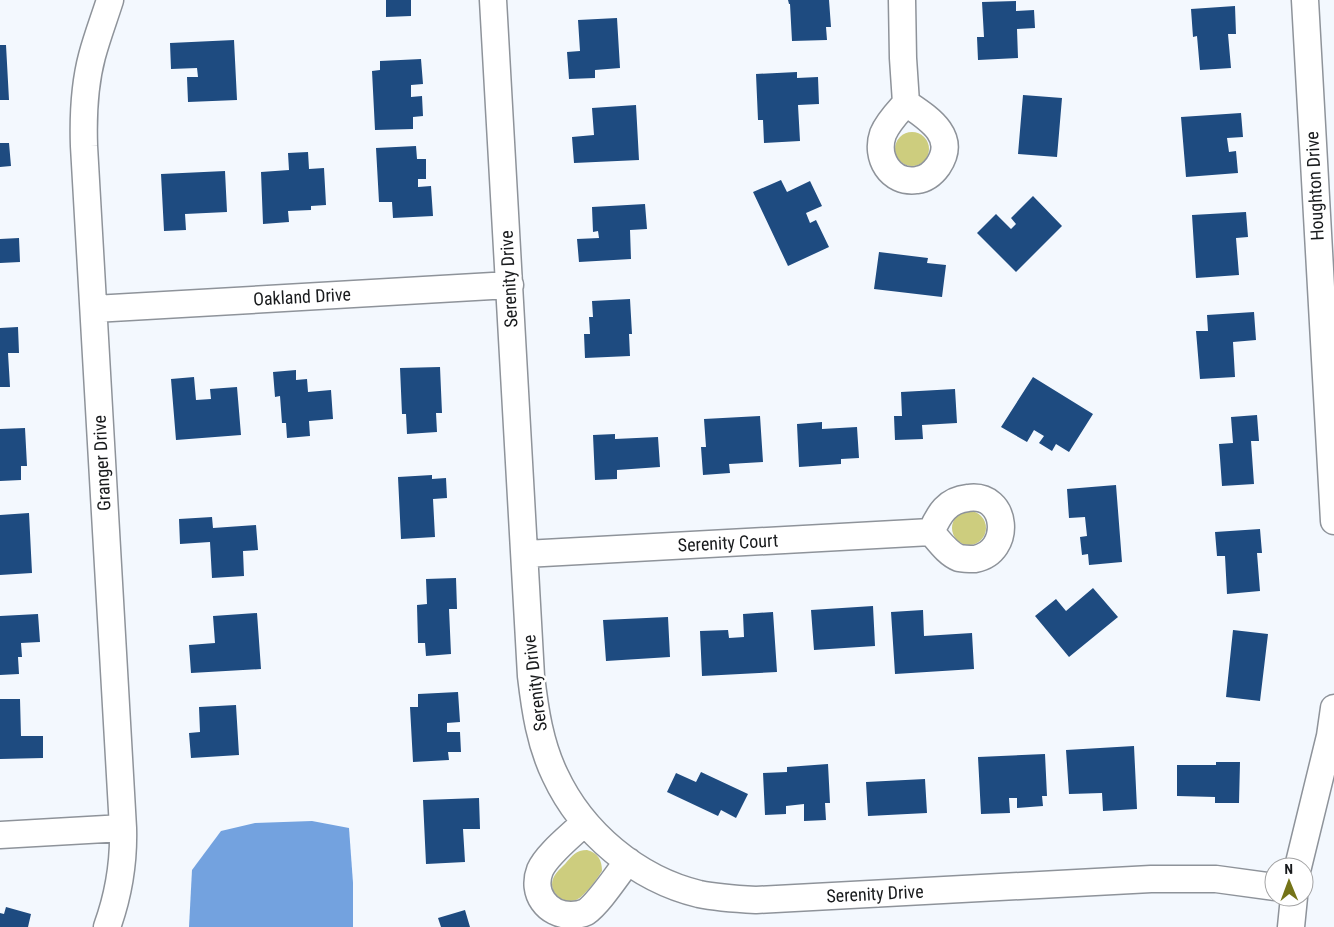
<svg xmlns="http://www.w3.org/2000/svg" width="1334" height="927" viewBox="0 0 1334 927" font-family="'Roboto Condensed',sans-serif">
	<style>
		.green { fill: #cdcd7e }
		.water { fill: #73a2df }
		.building { fill: #1e4b80 }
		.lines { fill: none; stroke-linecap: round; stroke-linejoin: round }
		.minor-casing { stroke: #8e939a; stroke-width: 29 }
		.minor { stroke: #fff; stroke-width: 26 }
		.labels { text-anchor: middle; stroke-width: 5; stroke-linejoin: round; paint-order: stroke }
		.street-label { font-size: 18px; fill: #181a1c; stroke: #fff }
	</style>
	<rect width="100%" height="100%" fill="#f3f8fe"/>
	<path class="green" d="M895 149a17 17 0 1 1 34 0a17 17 0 1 1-34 0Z
		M952 528a17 17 0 1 1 34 0a17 17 0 1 1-34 0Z
		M587,850C598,853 602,860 602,871C597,879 584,897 576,900C563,905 548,892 553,879C555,873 561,868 565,864C572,856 576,850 587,850Z"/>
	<path class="water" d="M312,821L349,828L353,883V927H189L192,870L221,831L255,823Z"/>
	<path class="building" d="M386,0H411V16L386,17Z
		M788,0H829L831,27H826L827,40L792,41L790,4H789Z
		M1016,1V11L1034,10L1035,28L1017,29L1018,58L978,60L977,37H984L982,2Z
		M1235,6L1236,34H1228L1231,68L1200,70L1197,36L1193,37L1191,9Z
		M617,18L620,68L595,70V78L569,79L567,52L580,51L578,20Z
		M234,40L237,100L188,102L187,77H198L197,68L171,69L170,43Z
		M0,45H6L9,100H0Z
		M421,59L423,84L411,85V97L422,96L423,116L413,117V129L375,130L372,71L380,70V61Z
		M797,72V78L818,77L819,104L798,105L800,141L764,143L763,120H758L756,74Z
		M1023,95L1062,98L1057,157L1018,154Z
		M636,105L639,160L574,163L572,137L594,135L592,108Z
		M1241,113L1243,137L1227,138L1229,152L1236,151L1238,173L1186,177L1181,117Z
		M0,143H9L11,166L0,167Z
		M416,146L417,159H426V179H418V187L431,186L433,216L393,218L392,202H379L376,148Z
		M308,152L309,169L324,168L326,205L311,206V210L288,211L289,222L263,224L261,172L289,170L288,153Z
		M225,171L227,212L185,214L186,230L164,231L161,174Z
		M781,180L787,192L810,181L822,206L806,213L810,223L816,220L829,247L788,266L753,192Z
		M1033,196L1062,226L1016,272L977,233L996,214L1011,229L1016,224L1011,218Z
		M645,204L647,229L630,230L631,259L579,262L577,239L599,238L598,231L593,232L592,207Z
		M1246,212L1248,237L1236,238L1239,275L1196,278L1192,215Z
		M19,238L20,262L0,263V239Z
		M879,252L928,258L927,263L946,265L942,297L874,289Z
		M630,299L632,334H629L630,356L585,358L584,334H590L589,317H593L592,301Z
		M1254,312L1256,340L1233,342L1235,377L1200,379L1196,331H1208L1207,315Z
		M18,327L19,353H8L10,387H0V328Z
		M440,367L442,413H436L437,432L407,434L406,414H402L400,368Z
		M296,370V380L307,379L308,392L331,390L333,419L309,421L310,436L287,438L286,423H282L280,396L275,397L273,372Z
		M194,377L196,400L211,399L210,389L237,387L241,435L176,440L171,379Z
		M1033,377L1093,414L1069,452L1056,444L1052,451L1039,443L1044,436L1034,430L1027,442L1001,427Z
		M955,389L957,423L922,425L923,439L895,440L894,416H902L901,392Z
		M1257,415L1259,441H1251L1254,484L1222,486L1219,444L1233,443L1231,417Z
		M760,416L763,462L729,464L730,473L703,475L701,447H706L704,419Z
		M822,422V429L857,427L859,458L841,459V464L799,467L797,424Z
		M25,428L27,466H21V480L0,481V429Z
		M615,434V439L658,437L660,467L617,470V479L595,480L593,435Z
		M432,475V479L446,478L447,498L433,499L435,537L401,539L398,477Z
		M1116,485L1122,562L1089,565L1088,554L1082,555L1080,537L1087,536L1085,517L1069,518L1067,489Z
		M29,513L32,573L0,575V515Z
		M212,517L213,528L256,525L258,550L243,551L244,576L212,578L210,542L180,544L179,519Z
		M1260,529L1262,553H1257L1260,591L1227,594L1225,556H1217L1215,532Z
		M456,578L457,609H449L451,654L426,656L425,643H418L417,605L427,604L426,579Z
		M1093,588L1118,617L1069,657L1035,616L1056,599L1066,611Z
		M873,606L875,646L814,650L811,610Z
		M923,610L924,636L972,633L974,669L895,674L891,612Z
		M773,612L777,672L702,676L700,631L728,630L729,638L744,637L743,614Z
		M257,613L261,669L191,673L189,645L215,643L213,616Z
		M38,614L40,642L21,643L22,657H18L19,674L0,675V616Z
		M668,617L670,657L606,661L603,620Z
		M1233,630L1268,634L1260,701L1226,697Z
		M458,692L460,722L447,723V732H460L461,752H448L449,760L413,762L410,707H418V694Z
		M0,699H20L21,736H43V758L0,759Z
		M236,705L239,755L191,758L189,733L200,732L199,707Z
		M1134,746L1137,809L1103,811L1102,793L1069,794L1066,750Z
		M1045,754L1047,796H1042L1043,806L1017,808V798H1009L1010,813L981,814L978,757Z
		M1216,762H1240L1239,803H1215V797L1177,796V765H1216Z
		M828,764L830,803H825L826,820L804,821V804L786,806V814L765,815L763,773L787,772V767Z
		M701,772L748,794L736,818L721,810L718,816L667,792L676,773L696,782Z
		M925,779L927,813L868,816L866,782Z
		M479,798L480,829H463L465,862L426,864L423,800Z
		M6,907L31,914L28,927H0V913L4,914Z
		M465,910L470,927H441L438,918Z"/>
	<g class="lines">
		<g class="minor-casing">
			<path id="minor" d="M493,0L531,676C535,710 540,744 555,775C582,833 637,879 699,894C718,898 737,899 756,900L1151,879H1216L1274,887
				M902,0L903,58L906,103C898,112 888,122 883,134C875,157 890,184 917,180C926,179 933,173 938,166C958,136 928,118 906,103
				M1305,0L1334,521
				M94,309L510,285
				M525,554L931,532C939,541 948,554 959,558C964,559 970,559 975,559C1013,552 1008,492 968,498C947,500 939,514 931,532
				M585,822C572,835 547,854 540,870C531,893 547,915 571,915C576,915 582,914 586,912C599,903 617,875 628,861
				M0,835L123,828
				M1298,867L1330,736L1334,708
				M107,927C119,894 124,863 123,828L84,146C83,116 84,86 92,56C97,37 104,19 110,0
				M1291,927L1294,897"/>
		</g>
		<use href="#minor" class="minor"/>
	</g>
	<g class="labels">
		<g class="street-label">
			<text transform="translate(1315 186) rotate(-93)" y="6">Houghton Drive</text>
			<text transform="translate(509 279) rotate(-93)" y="6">Serenity Drive</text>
			<text transform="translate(302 297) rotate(-3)" y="6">Oakland Drive</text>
			<text transform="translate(102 463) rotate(-93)" y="6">Granger Drive</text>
			<text transform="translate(728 543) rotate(-3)" y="6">Serenity Court</text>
			<text transform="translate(535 683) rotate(-97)" y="6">Serenity Drive</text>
			<text transform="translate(875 894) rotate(-3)" y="6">Serenity Drive</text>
		</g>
	</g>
	<g transform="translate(1289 882) rotate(359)"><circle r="24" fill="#ffffff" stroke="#a3a3a4"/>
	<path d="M0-4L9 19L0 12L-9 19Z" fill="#757418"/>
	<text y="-8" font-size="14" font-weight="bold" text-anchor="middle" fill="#181a1c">N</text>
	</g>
</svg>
